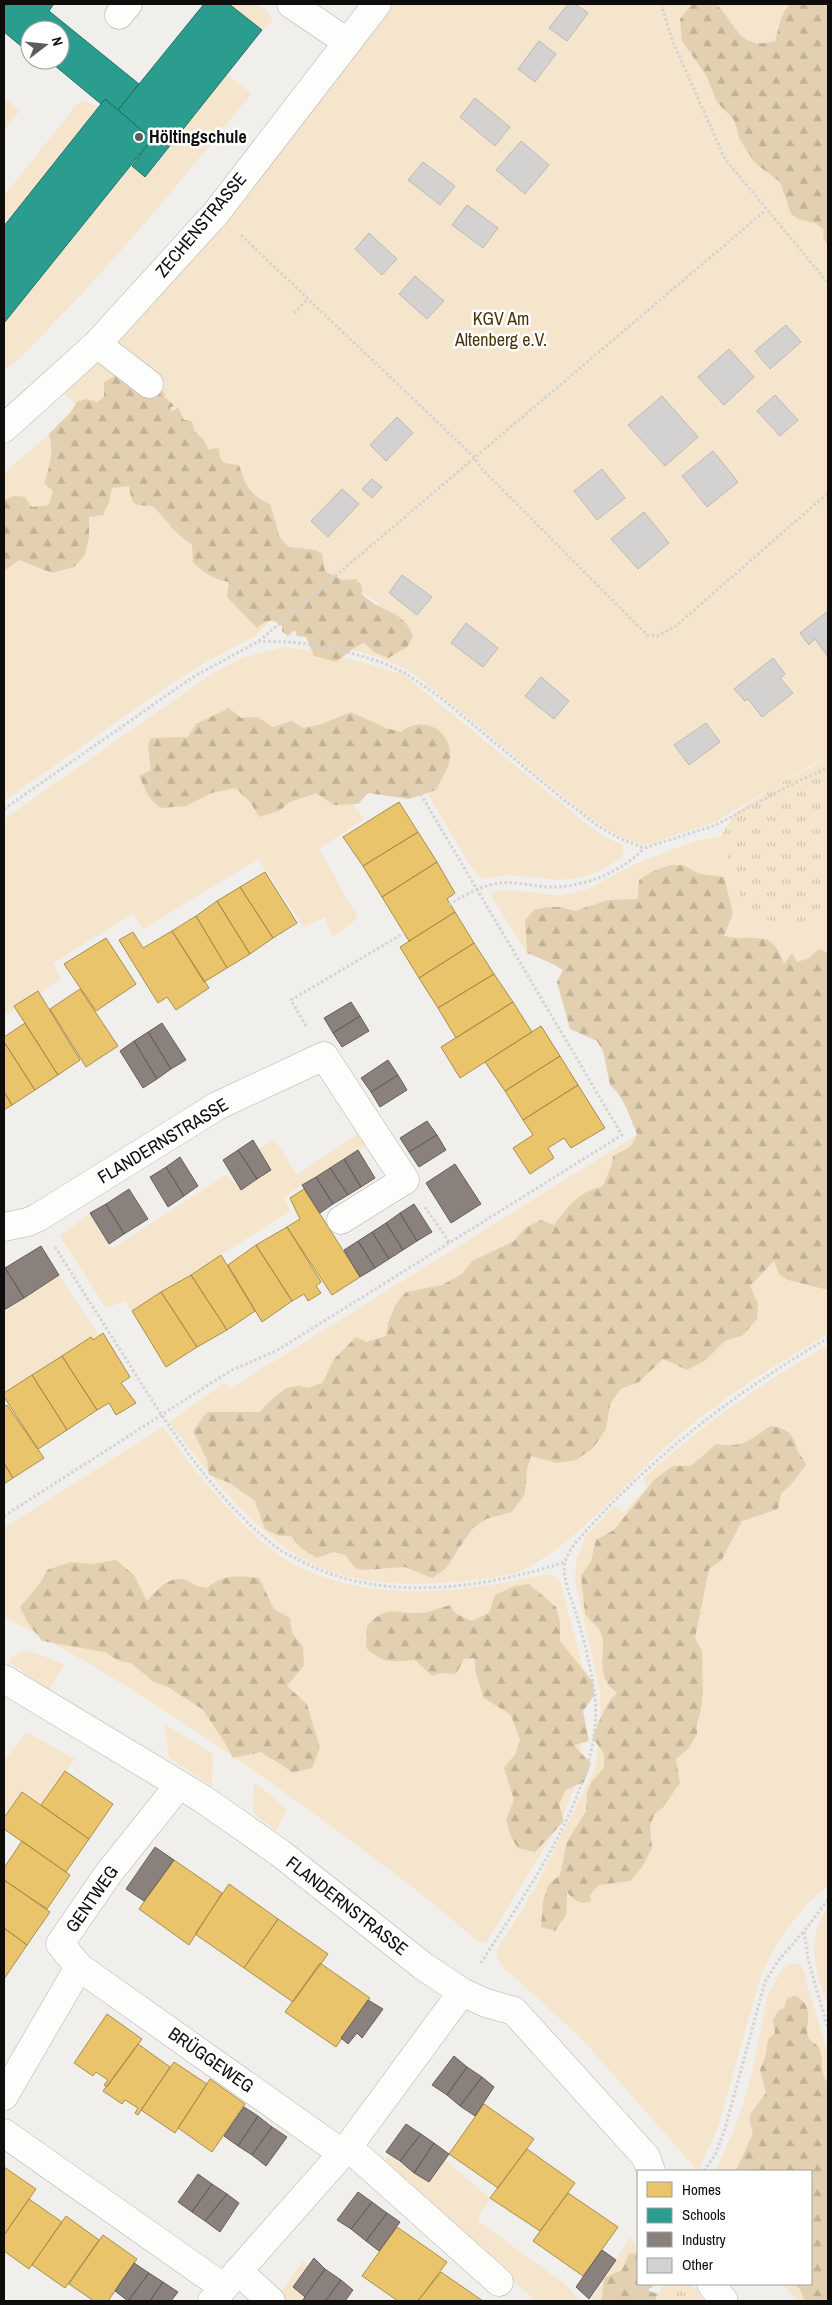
<svg xmlns="http://www.w3.org/2000/svg" width="832" height="2305" viewBox="0 0 832 2305" font-family="'Archivo Narrow',sans-serif">
	<style>
		.green { fill: #f5e5cc }
		.forest { fill: url(#forest-firs) }
		.park { fill: url(#park-tufts) }
		.homes { fill: #e9c46a; stroke: #a78d4e }
		.schools { fill: #2a9d8f; stroke: #227268 }
		.industry { fill: #8a817c; stroke: #655e5a }
		.building { fill: #d4d2d0; stroke: #bbb9b7 }
		.lines { fill: none; stroke-linecap: round; stroke-linejoin: round }
		.minor-casing { stroke: #b2b0ae; stroke-width: 29 }
		.path { stroke: #d3d3d2; stroke-width: 3; stroke-dasharray: 2.5 2.5; stroke-linecap: butt }
		.minor { stroke: #fdfdfc; stroke-width: 28 }
		.poi-dot { fill: #5d5c5a; stroke: #fff; stroke-width: 2 }
		.labels { text-anchor: middle; stroke-width: 5; stroke-linejoin: round; paint-order: stroke }
		.poi-label { font-size: 18px; font-weight: bold; fill: #0e0d0c; stroke: #fff; text-anchor: start }
		.street-label { font-size: 18px; fill: #0e0d0c; stroke: #fff }
		.park-label { font-size: 18px; fill: #4a3407; stroke: #fff }
	</style>
	<defs>
		<pattern id="forest-firs" width="22" height="20" patternUnits="userSpaceOnUse" patternTransform="scale(1.25)"><rect width="22" height="20" fill="#e2d0b1"/><path d="M5 1l3.5 6h-7zM16 11l3.5 6h-7z" fill="#c1b197"/></pattern>
		<pattern id="park-tufts" width="24" height="20" patternUnits="userSpaceOnUse" patternTransform="scale(1.25)"><rect width="24" height="20" fill="#f5e5cc"/><path d="M3 7l-1-3M5 7V3M7 7l1-3M15 17l-1-3M17 17v-4M19 17l1-3" fill="none" stroke="#d1c3ae"/></pattern>
	</defs>
	<rect width="100%" height="100%" fill="#f1efec"/>
	<path class="green" d="M229,4C247,4 265,1 273,21L262,30Z
		M377,4H828V758L811,765L713,823L644,845C606,837 555,789 524,764C486,732 447,700 408,670L383,659L332,643L380,604L328,571L272,619L255,636L203,664L171,684L4,801V473L79,408L58,386Z
		M227,75L251,93L250,95C175,189 98,282 11,366L4,369V323L131,166L146,177Z
		M4,98L20,110L4,131Z
		M84,101L99,107L4,226V196L74,108L78,103Z
		M283,647L307,650L350,659L403,674L598,833L622,845L623,857L601,870L583,877L559,880L508,875L483,879L472,869L412,767L348,798L364,819L319,849L358,918L332,937L325,917L304,927L258,859L142,930L134,913L53,963L61,979L4,1016V819L213,673L242,658Z
		M828,777V953L819,949L809,958L797,962L792,953L784,965L759,937L741,940L724,936V878L700,874L683,865L651,872L640,880L638,899L608,900L575,911L561,907L526,920L527,953L490,894L503,890L535,892L559,896L588,889L632,865L695,841L721,836Z
		M360,1132L366,1146L284,1197L290,1211L132,1311L125,1301L106,1308L60,1236L90,1213L111,1249L226,1175L241,1190L271,1170L258,1149L275,1140L297,1175Z
		M638,1134L631,1146L613,1156L611,1167L602,1187L565,1211L554,1225L541,1220L526,1227L514,1241L472,1261L462,1274L442,1285L406,1292L388,1323L386,1336L366,1342L326,1372L322,1383L307,1388L280,1390L260,1412H207L199,1444L207,1460L209,1475L230,1483L256,1501L279,1536H291L317,1558L334,1552L345,1555L355,1568L364,1570L405,1567L432,1578L459,1551L472,1529L486,1519L512,1512L525,1494L527,1470L531,1456L557,1463L593,1448L605,1429L610,1404L621,1389L639,1382L663,1358L706,1360L725,1341L742,1336L758,1303L750,1286L774,1261L779,1274L800,1284L815,1285L828,1290V1334C773,1366 719,1400 671,1442C624,1484 585,1535 529,1567C509,1579 466,1581 442,1583C401,1585 358,1584 319,1567C261,1543 206,1471 169,1422L224,1383L231,1388Z
		M59,1275L98,1334L93,1340L4,1393V1312Z
		M828,1345V1886C798,1909 777,1940 761,1975L718,2127L698,2171L580,2037L501,1965L497,1956V1950L535,1888L595,1768L601,1725L600,1691L575,1581L576,1561L585,1537L614,1506L623,1512L647,1488L643,1478C700,1427 761,1383 828,1345Z
		M163,1427C194,1471 254,1547 303,1569C380,1603 463,1592 542,1575H554L560,1582L583,1667L580,1773L561,1821L487,1941L482,1943L474,1938C415,1887 352,1841 288,1795C197,1730 104,1668 4,1617V1528Z
		M24,1651L33,1652L64,1664L49,1690L9,1662L11,1658Z
		M164,1724L213,1754L212,1786L169,1758Z
		M26,1732L75,1759L41,1805L22,1792L4,1817V1761Z
		M254,1782L287,1809L276,1831L253,1813Z
		M828,1907V2007C816,1971 804,1942 828,1907Z
		M790,1963L800,1964L805,1972L806,1982L828,2053V2301H797L783,2284H811V2171H715L733,2132L743,2105L753,2068L768,1994L781,1971Z
		M388,2155L429,2182L445,2160L490,2198L477,2220L566,2285L581,2301H536L382,2170Z
		M630,2237L638,2248V2284L634,2301H591Z
		M303,2261L343,2301H281L277,2298Z"/>
	<path class="forest" d="M692,4H716C737,24 738,51 775,41C780,27 779,15 790,4H828V246L823,238L824,230L815,223L798,219L791,214L780,182L755,163L740,140L734,120L717,102L706,75L682,41L680,19Z
		M125,368L157,392L162,391L166,395L164,397L173,404V407H170L172,412L178,407L184,420L192,421L194,431L203,439L209,450L216,448L219,449L220,458L224,463L239,465C246,487 249,494 270,504L280,538L289,547L316,550L322,554L325,571L343,580L356,579L362,586V594C378,612 405,609 413,637L407,647L388,658L374,652L364,643C353,647 346,655 336,662L314,656L306,637L297,636L295,630L288,636L282,631V626C271,617 267,620 257,628L227,597L229,582C213,579 204,573 193,562L192,544C176,536 166,518 152,506L137,505L132,501L129,486L112,488L109,502L103,515L89,517V537L85,555L74,567L52,573L19,560L4,571V500L13,496L25,497L32,507L49,505L53,491L44,483C50,467 54,450 49,434L70,413L77,402L86,399L97,402L104,397V382L115,376Z
		M229,708L241,718L257,717L273,727L291,721L304,728L322,724L351,712L386,728L401,732C421,715 452,729 450,757C449,769 441,779 436,790L409,799L368,793L358,804L334,805L316,793L290,802L279,811L259,817L250,802L236,788L211,793L186,806L160,808L149,797L139,776L151,770L148,746L151,738L188,737L196,724Z
		M671,865H683L700,874L724,877L733,913L724,936C756,943 771,926 784,964L792,953L797,962L809,958L819,949L828,953V1290L788,1280L779,1274L774,1261L750,1286L758,1303L757,1319L742,1336L725,1341L706,1360L687,1370L663,1359L639,1382L621,1389L610,1404L606,1429L593,1448L576,1460L557,1463L531,1456L527,1470L525,1494L512,1512L486,1519L472,1529L446,1568L432,1578L405,1567L364,1570L355,1568L345,1555L334,1552L317,1558L301,1548L291,1536H279L265,1529L255,1501L230,1483L209,1475L207,1460L193,1431L207,1412H260C273,1398 287,1380 307,1388L322,1383L334,1359L356,1337L366,1342L386,1336L388,1323L396,1304L406,1292L442,1285L462,1274L472,1261L514,1241L526,1227L541,1220L554,1225C567,1208 580,1190 602,1187L611,1167L613,1156L631,1146L637,1134L626,1107L618,1093L610,1085L603,1051L597,1041L570,1029L557,982L563,970L551,963L527,953L525,920L534,910L548,907H561L575,911L608,900L638,899L639,880L651,872Z
		M770,1426C780,1427 790,1430 794,1440C796,1443 796,1448 798,1452C801,1457 804,1459 806,1465C797,1476 793,1485 781,1493L778,1509L742,1521L721,1561L709,1569L695,1638L702,1651L703,1692L701,1710L697,1724V1734L688,1749L676,1759L680,1783L663,1807L654,1815L650,1825L652,1848L643,1866L630,1881L599,1885L590,1895L591,1901C580,1905 574,1900 567,1892L566,1915L555,1931L541,1927L543,1901L549,1884L560,1875L567,1842L586,1811L587,1792L592,1781L604,1768V1753L593,1739C596,1726 607,1701 617,1693C590,1672 611,1648 599,1629C595,1624 589,1620 585,1614L581,1576L591,1561L596,1540L614,1530L655,1479L673,1466H691L716,1444C742,1449 750,1440 770,1426Z
		M116,1560L134,1575L147,1601C157,1590 171,1573 188,1581C195,1585 198,1587 207,1588C224,1574 237,1576 259,1578L274,1609L290,1618L292,1633L303,1647L304,1665L287,1686L307,1704L320,1748L312,1768L292,1773C283,1764 272,1760 261,1752L233,1758L224,1741L202,1709L168,1687L154,1682L131,1663L119,1661L105,1652L42,1641L28,1623L20,1607L41,1582L47,1570L71,1562L92,1564Z
		M529,1584L556,1607L560,1622V1641L593,1682L594,1696L583,1711L589,1741L574,1745L591,1764L584,1782L566,1790L559,1804L564,1821L535,1852L518,1848L511,1837L506,1820L514,1800L504,1768L516,1753L520,1740L511,1715L484,1698L476,1674L474,1658L464,1659L456,1674L442,1673L432,1676L415,1660C391,1662 385,1664 366,1648L367,1626C387,1604 392,1614 418,1613C428,1613 440,1608 450,1605L455,1613L471,1621L489,1613L495,1595L512,1587Z
		M796,1996C818,2009 802,2026 809,2038C812,2043 818,2044 820,2050C824,2062 819,2074 828,2083V2301H805L799,2288L793,2284H811V2171H736L753,2133L749,2119L751,2113L766,2093L760,2070L766,2055L768,2039L775,2033L773,2020L778,2011L784,2008L787,1998Z
		M638,2253V2284H654L647,2291L691,2301H600L602,2298L604,2278L622,2270L629,2254Z"/>
	<path class="park" d="M828,758V923L815,925L805,921L794,927L745,913L721,836L736,812L777,785Z
		M664,2284H691L704,2301H654Z"/>
	<path class="homes" d="M399,802L418,832L363,866L343,837Z
		M418,832L437,862L382,897L363,866Z
		M437,862L455,893L447,899L455,912L409,941L382,897Z
		M265,872L297,923L273,938L240,887Z
		M240,887L273,938L250,954L217,901Z
		M217,901L250,954L227,968L196,916Z
		M455,912L474,943L419,978L400,947Z
		M196,916L227,968L204,982L172,931Z
		M172,931L209,988L176,1010L167,997L158,1003L119,940L133,932L143,948Z
		M106,938L136,984L96,1011L64,964Z
		M474,943L494,974L438,1008L419,978Z
		M494,974L513,1002L456,1038L438,1008Z
		M80,989L118,1046L86,1067L50,1009Z
		M38,991L80,1060L58,1075L14,1006Z
		M513,1002L532,1032L460,1078L441,1047Z
		M25,1023L58,1075L35,1090L4,1042V1037Z
		M541,1026L560,1056L505,1091L485,1062Z
		M4,1042L35,1090L12,1105L4,1092Z
		M560,1056L578,1085L523,1120L505,1091Z
		M578,1085L605,1128L571,1148L564,1138L548,1148L554,1158L530,1174L513,1148L533,1135L523,1120Z
		M4,1092L12,1105L4,1110Z
		M304,1189L360,1277L332,1295L287,1227L300,1219L290,1198Z
		M287,1227L321,1282L316,1286L321,1293L308,1301L304,1294L292,1301L256,1245Z
		M256,1245L292,1301L262,1322L228,1265Z
		M221,1255L255,1311L227,1330L191,1275Z
		M191,1275L227,1330L197,1347L161,1292Z
		M161,1292L197,1347L166,1367L132,1311Z
		M103,1333L130,1377L121,1383L136,1403L116,1415L109,1403L97,1410L62,1356L91,1337L93,1340Z
		M62,1356L97,1410L67,1430L32,1375Z
		M32,1375L67,1430L38,1449L4,1397V1393Z
		M7,1405L44,1458L13,1478L4,1463V1407Z
		M4,1463L13,1478L4,1484Z
		M65,1771L113,1804L89,1839L41,1805Z
		M22,1792L89,1839L66,1872L4,1829V1818Z
		M22,1841L70,1875L47,1909L4,1880V1868Z
		M174,1860L222,1893L189,1945L139,1909Z
		M4,1880L50,1912L27,1945L4,1928Z
		M229,1884L278,1919L244,1968L195,1934Z
		M278,1919L328,1954L293,2002L244,1968Z
		M4,1928L27,1945L4,1979Z
		M320,1963L370,1998L336,2047L285,2012Z
		M107,2014L142,2039L107,2087L104,2085L108,2080L96,2072L93,2076L74,2063Z
		M138,2044L170,2067L138,2115L135,2113L138,2108L125,2100L122,2104L103,2091Z
		M174,2062L207,2084L175,2133L141,2110Z
		M210,2079L245,2104L212,2152L178,2128Z
		M484,2104L534,2139L498,2188L449,2154Z
		M527,2149L575,2183L540,2231L490,2198Z
		M4,2167L36,2189L4,2235Z
		M568,2193L618,2227L583,2276L533,2241Z
		M29,2199L62,2222L29,2269L4,2251V2235Z
		M66,2216L99,2240L65,2288L32,2265Z
		M397,2227L447,2262L418,2301H398L362,2276Z
		M103,2235L137,2259L108,2301H94L69,2284Z
		M441,2272L483,2301H418Z"/>
	<path class="schools" d="M4,4H52L53,5L49,11L139,84L118,110L105,99L101,104L48,60H60V30H30V45L25,41L21,46L4,32Z
		M204,4H229L262,30L145,177L132,166L152,139L118,110Z
		M105,99L152,139L4,323V226Z"/>
	<path class="industry" d="M351,1002L360,1016L333,1033L324,1018Z
		M360,1016L369,1031L342,1047L333,1033Z
		M162,1023L186,1060L171,1069L148,1032Z
		M148,1032L171,1069L157,1079L134,1041Z
		M134,1041L157,1079L143,1088L120,1051Z
		M388,1060L398,1075L371,1092L361,1078Z
		M398,1075L407,1090L380,1107L371,1092Z
		M427,1121L437,1135L409,1152L400,1138Z
		M437,1135L446,1150L419,1167L409,1152Z
		M253,1140L271,1170L257,1179L238,1150Z
		M238,1150L257,1179L241,1190L223,1160Z
		M358,1150L375,1178L361,1187L344,1159Z
		M180,1157L198,1186L184,1196L166,1167Z
		M344,1159L361,1187L348,1195L330,1168Z
		M455,1164L481,1204L451,1223L426,1183Z
		M166,1167L184,1196L168,1207L150,1177Z
		M330,1168L348,1195L333,1204L316,1177Z
		M316,1177L333,1204L320,1213L302,1185Z
		M129,1189L148,1219L124,1234L106,1204Z
		M106,1204L124,1234L109,1244L90,1213Z
		M414,1204L432,1232L417,1241L400,1213Z
		M400,1213L417,1241L403,1250L386,1223Z
		M386,1223L403,1250L389,1259L372,1232Z
		M372,1232L389,1259L375,1268L358,1241Z
		M358,1241L375,1268L360,1277L344,1250Z
		M41,1246L59,1275L24,1298L5,1268Z
		M5,1268L24,1298L4,1310V1269Z
		M155,1847L174,1860L144,1901L126,1889Z
		M368,2000L383,2009L362,2038L357,2033L348,2044L341,2038Z
		M454,2056L467,2067L447,2095L432,2085Z
		M467,2067L482,2077L460,2106L447,2095Z
		M482,2077L494,2087L475,2116L460,2106Z
		M244,2107L258,2116L238,2146L224,2136Z
		M258,2116L272,2127L252,2155L238,2146Z
		M406,2124L421,2134L400,2161L386,2152Z
		M272,2127L287,2137L266,2166L252,2155Z
		M421,2134L434,2143L414,2173L400,2161Z
		M434,2143L449,2154L429,2182L414,2173Z
		M198,2174L212,2184L192,2212L178,2202Z
		M212,2184L227,2194L205,2221L192,2212Z
		M358,2192L372,2202L351,2229L337,2220Z
		M227,2194L239,2203L220,2232L205,2221Z
		M372,2202L387,2213L366,2241L351,2229Z
		M387,2213L400,2222L379,2251L366,2241Z
		M602,2250L616,2260L589,2299L576,2287Z
		M314,2258L325,2269L305,2297L293,2287Z
		M134,2263L149,2273L128,2301L115,2291Z
		M325,2269L341,2280L325,2301H302Z
		M149,2273L163,2282L150,2301H128Z
		M341,2280L353,2290L345,2301H325Z
		M163,2282L178,2292L171,2301H150Z"/>
	<path class="building" d="M568,4H575L588,13L567,41L549,28Z
		M539,41L556,54L535,82L518,69Z
		M475,98L510,127L495,146L460,117Z
		M521,141L549,165L525,194L496,170Z
		M423,162L455,186L440,205L408,180Z
		M467,205L498,228L483,248L452,225Z
		M369,233L397,259L382,275L355,249Z
		M415,276L444,301L427,319L399,294Z
		M786,325L801,342L770,369L755,351Z
		M729,349L754,377L724,405L698,377Z
		M775,395L798,420L780,436L757,411Z
		M662,396L698,437L665,466L628,425Z
		M397,417L413,433L386,461L370,445Z
		M713,451L738,482L707,507L682,476Z
		M602,469L625,498L597,520L574,491Z
		M372,479L382,487L372,498L362,489Z
		M342,489L359,504L328,537L311,521Z
		M644,512L669,543L638,569L611,539Z
		M402,575L432,597L417,615L389,593Z
		M828,611V657L815,639L809,645L800,633Z
		M466,623L498,648L483,667L451,643Z
		M773,658L785,674L780,678L793,693L762,717L748,699L745,701L734,689Z
		M541,677L569,701L554,719L525,696Z
		M706,723L720,742L689,765L674,745Z"/>
	<g class="lines">
		<g class="minor-casing">
			<path id="minor" d="M291,4L347,42
				M119,15L128,4
				M97,344L149,384
				M4,428L97,344L216,213L377,4
				M4,1227L28,1222L37,1218L217,1106L324,1056L405,1180L341,1220
				M4,1679L203,1799L280,1853L423,1966L462,1992L486,2003L514,2011L646,2157L651,2171
				M79,1967L343,2154
				M4,2096L79,1967L60,1944L108,1874L179,1785
				M4,2133L223,2287
				M348,2147L499,2282
				M238,2271L271,2301
				M711,2284L724,2301
				M212,2301L348,2147L462,1992"/>
		</g>
		<path class="path" d="M661,4L673,42L725,159L828,283
			M241,235L474,457L482,469L647,635L657,636L676,626L828,493
			M294,313L308,299
			M259,641L766,210
			M4,809L193,677L259,641L291,642L331,647L381,662L405,673L441,698L564,800L597,825L619,838L644,848L716,825L798,781L828,768
			M449,904C463,897 478,887 494,884C512,880 530,886 548,887C581,888 622,873 644,848
			M306,1026L291,1000L404,933
			M425,1207L450,1243L445,1240
			M55,1247C82,1290 109,1332 136,1375C176,1438 217,1501 276,1547C283,1553 292,1556 299,1560C380,1604 481,1589 565,1562
			M4,1516L230,1371L276,1351L622,1135L414,783
			M828,1900L804,1931L808,1959L828,2029
			M481,1963C527,1890 609,1779 594,1689C590,1664 584,1640 577,1616C572,1600 562,1579 565,1563C567,1549 588,1529 597,1519C665,1446 743,1388 828,1338
			M704,2171L715,2155L724,2132L765,1982L778,1961L804,1931
			M643,2301L652,2284"/>
		<use href="#minor" class="minor"/>
	</g>
	<circle class="poi-dot" cx="139" cy="137" r="5"/>
	<g class="labels">
		<g class="poi-label">
			<text x="149" y="143">Höltingschule</text>
		</g>
		<g class="street-label">
			<text transform="translate(201 225) rotate(-50)" y="6">ZECHENSTRASSE</text>
			<text transform="translate(163 1141) rotate(-31)" y="6">FLANDERNSTRASSE</text>
			<text transform="translate(92 1899) rotate(-55)" y="6">GENTWEG</text>
			<text transform="translate(347 1906) rotate(38)" y="6">FLANDERNSTRASSE</text>
			<text transform="translate(211 2060) rotate(35)" y="6">BRÜGGEWEG</text>
		</g>
		<g class="park-label">
			<text x="501" y="325">KGV Am<tspan x="501" dy="21">Altenberg e.V.</tspan></text>
		</g>
	</g>
	<rect width="832" height="2305" fill="none" stroke="#0e0d0c" stroke-width="10"/>
	<rect x="637" y="2170" width="175" height="115" fill="#ffffff" stroke="#9f9e9e"/>
	<rect x="647" y="2182" width="25" height="15" fill="#e9c46a" stroke="#9f9e9e"/>
	<text x="682" y="2195" font-size="15" fill="#0e0d0c">Homes</text>
	<rect x="647" y="2208" width="25" height="15" fill="#2a9d8f" stroke="#9f9e9e"/>
	<text x="682" y="2220" font-size="15" fill="#0e0d0c">Schools</text>
	<rect x="647" y="2232" width="25" height="15" fill="#8a817c" stroke="#9f9e9e"/>
	<text x="682" y="2245" font-size="15" fill="#0e0d0c">Industry</text>
	<rect x="647" y="2258" width="25" height="15" fill="#d4d2d0" stroke="#9f9e9e"/>
	<text x="682" y="2270" font-size="15" fill="#0e0d0c">Other</text>
	<g transform="translate(45 45) rotate(74)"><circle r="24" fill="#ffffff" stroke="#9f9e9e"/>
	<path d="M0-4L9 19L0 12L-9 19Z" fill="#5d5c5a"/>
	<text y="-8" font-size="14" font-weight="bold" text-anchor="middle" fill="#0e0d0c">N</text>
	</g>
</svg>
